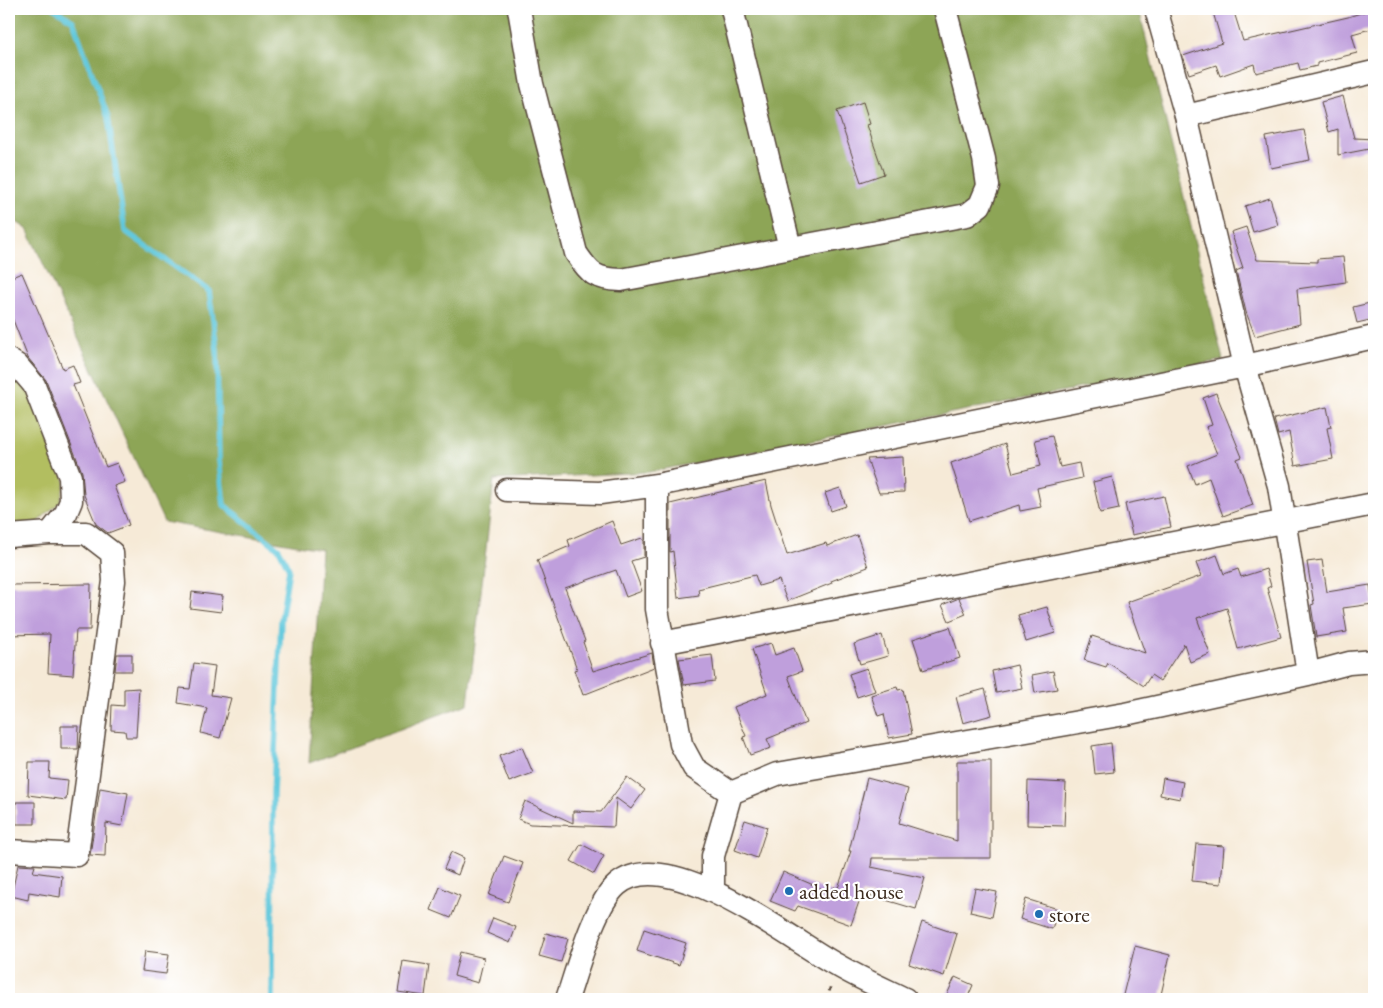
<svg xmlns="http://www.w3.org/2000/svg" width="1383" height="1008" viewBox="0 0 1383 1008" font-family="'EB Garamond',serif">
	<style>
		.green { fill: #b2be60; stroke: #76743f }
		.forest { fill: #8da556; stroke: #64683a }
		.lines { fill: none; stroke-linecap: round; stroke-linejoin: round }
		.stream { stroke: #60c8dc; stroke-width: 5.5 }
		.building { fill: #bf9fdc }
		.minor-casing { stroke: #57473a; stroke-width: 25 }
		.path { stroke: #57473a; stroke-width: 3; stroke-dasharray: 4 4; stroke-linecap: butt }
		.minor { stroke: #fff; stroke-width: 22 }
		.poi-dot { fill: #1f6fb2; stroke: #fff; stroke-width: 2 }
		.labels { text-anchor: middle; stroke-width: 4.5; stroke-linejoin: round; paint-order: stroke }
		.poi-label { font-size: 22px; fill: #3b2a1e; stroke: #fff; text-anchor: start }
	</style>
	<rect width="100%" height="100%" fill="#fff"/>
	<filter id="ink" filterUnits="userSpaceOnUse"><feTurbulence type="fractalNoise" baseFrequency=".02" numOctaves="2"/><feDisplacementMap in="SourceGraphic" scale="10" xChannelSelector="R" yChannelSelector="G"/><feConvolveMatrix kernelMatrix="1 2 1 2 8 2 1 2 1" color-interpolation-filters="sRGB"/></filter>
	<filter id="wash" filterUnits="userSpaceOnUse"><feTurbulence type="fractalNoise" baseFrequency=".0096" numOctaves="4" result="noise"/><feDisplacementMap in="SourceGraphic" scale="20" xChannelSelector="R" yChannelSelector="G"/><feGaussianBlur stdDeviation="1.12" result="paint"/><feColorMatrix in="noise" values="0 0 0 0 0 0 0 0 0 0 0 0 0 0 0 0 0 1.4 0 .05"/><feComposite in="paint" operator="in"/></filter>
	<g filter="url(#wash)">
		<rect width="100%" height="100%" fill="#f6ead7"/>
		<path class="green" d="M9,367L25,380L65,481L60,502L35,524L9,526Z"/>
		<path class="forest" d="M9,9H1139L1223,360L649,472L494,480L468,704L309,763L321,549L164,522L27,229L9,217Z"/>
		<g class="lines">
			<path class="stream" d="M55,9L73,21L108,117L125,231L209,291L217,349L219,461L224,505L279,549L289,569L281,620L273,795L272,999"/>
		</g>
		<g id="blocks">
			<path class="building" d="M1212,9H1233L1243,41L1348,17L1370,10L1374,28L1352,34L1357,53L1317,63V66L1300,70L1298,63L1256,73L1254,64L1220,76L1216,65L1189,74L1183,56L1222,43Z
				M1343,96L1354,138L1374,139V148L1338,155V129L1329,132L1321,102Z
				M863,102L870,124L867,125L884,174L861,182L837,111Z
				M1304,130L1310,160L1271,168L1266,137Z
				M1270,198L1278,225L1253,232L1245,206Z
				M1246,227L1257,260L1317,262V259L1343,257L1346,282L1297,289L1300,324L1255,336L1246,312L1236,271L1243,268L1231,232Z
				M22,273L63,369L73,365L80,383L73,385L106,467L117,463L125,482L114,486L129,525L108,533L96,524L84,495L82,472L46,380L28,358L9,310V278Z
				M1374,302V319L1357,323L1353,307Z
				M1216,393L1242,457L1237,459L1253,505L1223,516L1209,478L1195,484L1188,466L1217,454L1206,427L1212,425L1203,398Z
				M1327,407L1331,427L1327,428L1333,459L1295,466L1289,432L1278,435L1274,419Z
				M1052,436L1060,467L1079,463L1082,478L1037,488L1041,507L1020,511L1019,505L969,521L951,463L1005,444L1013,473L1041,466L1035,440Z
				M903,457L904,492L879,493L867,459Z
				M1112,477L1119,509L1100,513L1093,482Z
				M766,481L771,505L787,555L826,543L827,546L857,535L868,567L831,581L832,583L787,601L779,580L759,586L755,575L698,589L699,595L678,598L673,551L670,552V504Z
				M840,488L846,506L831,511L825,493Z
				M1164,496L1171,527L1132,535L1125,504Z
				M612,521L621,545L642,538L644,541V557L631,561L642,591L626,597L616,570L565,588L585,641L583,642L593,671L652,653L654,667L583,695L574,670L577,669L537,560L570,546L568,540Z
				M1217,555L1224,574L1238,569L1241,577L1266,569L1271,586L1267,588L1281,637L1238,649L1227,608L1197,618L1210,654L1190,662L1184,644L1160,681L1151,675L1144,686L1108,663L1106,667L1084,660L1092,636L1145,653L1127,602L1201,576L1196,563Z
				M1322,560L1327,592L1370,585L1373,604L1343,608L1347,632L1316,637L1311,605L1314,604L1307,562Z
				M91,584L90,630H76L73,675L48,673L50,634L9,635V585Z
				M192,592L223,596L221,612L190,608Z
				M959,598L966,614L949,621L942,605Z
				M1047,607L1055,633L1026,642L1018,615Z
				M950,627L960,658L923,670L913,639Z
				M882,635L888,656L860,664L854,644Z
				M771,643L775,655L794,648L802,671L788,676L806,723L767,739L771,748L750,755L743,737L746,736L734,707L767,694L752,649Z
				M117,654H132V671H115Z
				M712,655L715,681L684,685L679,659Z
				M194,663L215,666L211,695L231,698L220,738L201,733L207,708L178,703L180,688L190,689Z
				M1017,665L1022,688L996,693L992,671Z
				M867,668L875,691L857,697L849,674Z
				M1053,671L1057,689L1035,693L1032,675Z
				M897,687L898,690L903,689L912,734L889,738L884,714L878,716L871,695Z
				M139,688L136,737H126L125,731L111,730L112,705L124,706V689Z
				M985,689L992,715L963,723L956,697Z
				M61,726H79L78,749H61Z
				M1111,743L1114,772L1095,774L1092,746Z
				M522,747L533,773L509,782L499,756Z
				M957,761H991V858H872L871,867L925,878L916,909L862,893L851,925L798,906L795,911L770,901L783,872L832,893L834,887L838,888L851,851H849L867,778L908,789L899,823L957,841Z
				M29,762H50L49,778L68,780L66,800L28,795Z
				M627,777L645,790L631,809L616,798L614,827L530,824L518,819L525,801L573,823V811L601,812Z
				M1163,778L1183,782L1180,799L1160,795Z
				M1028,781L1066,783L1064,826L1027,825Z
				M100,788L128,793L122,826L106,823L105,856L90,855Z
				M16,802H35V824H16Z
				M745,820L767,827L757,858L735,850Z
				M581,844L604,856L594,874L571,861Z
				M1196,844L1224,846L1221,884L1192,881Z
				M451,852L464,858L458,875L444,869Z
				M504,856L523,863L508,902L489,895Z
				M18,865L35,866L33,872L62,876L60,897L29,892L28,900L11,896Z
				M440,887L460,896L451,918L431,910Z
				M975,888L997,892L992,917L970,912Z
				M1026,899L1058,909L1052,929L1020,919Z
				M493,918L516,927L510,943L487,933Z
				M922,922L957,934L944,976L909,964Z
				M644,929L686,943L679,965L637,951Z
				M546,933L568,939L561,962L539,956Z
				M1135,946L1170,955L1160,999H1122Z
				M145,951L169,954L166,974L142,971Z
				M460,952L484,958L478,983L454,976Z
				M403,961L429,965L425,996L398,992Z
				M955,977L973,985L967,999H945Z"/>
		</g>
	</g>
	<g filter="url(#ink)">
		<use href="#blocks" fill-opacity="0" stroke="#57473a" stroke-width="1"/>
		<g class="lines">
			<g class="minor-casing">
				<path id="minor" d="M519,9L532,84L576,253C590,274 595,279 621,280L967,215L980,205L988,186L984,159L945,9
					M732,9L790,248
					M1156,9L1186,116L1245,366L1279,486L1308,674L1349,663L1374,661
					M1186,116L1374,72
					M9,360L17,365L34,385L70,477L71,501L66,513L50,533L9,536
					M657,485V609L681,744L694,768L731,793
					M507,490L600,493L657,485L1245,366L1374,337
					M662,643L1374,504
					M9,851L77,855L114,581L112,553L86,533H50
					M713,890V856L731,793L777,774L1125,714L1308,674
					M567,999C577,970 594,905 617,885C666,841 791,940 837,965C859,978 882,988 905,999"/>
			</g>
			<path class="path" d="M827,999L831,985"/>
			<use href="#minor" class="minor"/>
		</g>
	</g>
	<g class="poi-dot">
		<circle cx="789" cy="891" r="5"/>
		<circle cx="1039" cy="914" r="5"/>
	</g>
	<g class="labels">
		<g class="poi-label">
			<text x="799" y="899">added house</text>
			<text x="1049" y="922">store</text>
		</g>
	</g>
	<rect width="1383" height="1008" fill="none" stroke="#fff" stroke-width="30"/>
</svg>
